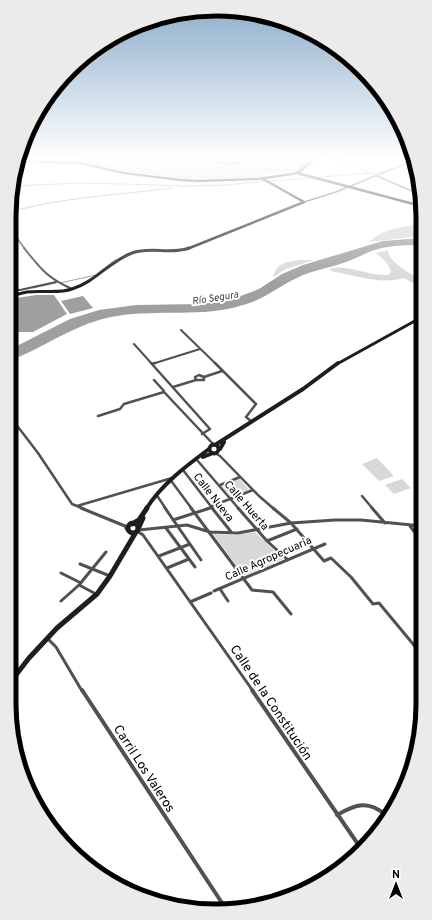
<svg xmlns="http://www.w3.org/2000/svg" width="432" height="920" viewBox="0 0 432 920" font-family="Overpass,sans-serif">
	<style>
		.green { fill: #d8d8d8 }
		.water { fill: #9f9f9f }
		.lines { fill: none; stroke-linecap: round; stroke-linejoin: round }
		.stream { stroke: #9f9f9f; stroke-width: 1 }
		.highway-casing { stroke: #dbdbdb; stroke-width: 2 }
		.street-far4 { stroke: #515151; stroke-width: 1.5 }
		.street-far3 { stroke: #515151; stroke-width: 2 }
		.street-far2 { stroke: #515151; stroke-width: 2.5 }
		.street-far1 { stroke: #515151; stroke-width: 3 }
		.street { stroke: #515151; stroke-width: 4 }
		.secondary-far3 { stroke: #1e1e1e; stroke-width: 2.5 }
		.secondary-far2 { stroke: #1e1e1e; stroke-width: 3 }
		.secondary-far1 { stroke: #1e1e1e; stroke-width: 4 }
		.secondary { stroke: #1e1e1e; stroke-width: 5 }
		.highway { fill: #000; fill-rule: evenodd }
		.labels { text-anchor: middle; stroke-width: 4; stroke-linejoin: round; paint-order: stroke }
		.far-water-label { font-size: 10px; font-style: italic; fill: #404040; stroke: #fff }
		.street-label { font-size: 11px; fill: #000; stroke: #fff }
		.near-street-label { font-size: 13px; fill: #000; stroke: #fff }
		.rim { fill: none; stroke: #000; stroke-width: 5 }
	</style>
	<rect width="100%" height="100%" fill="#fff"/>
	<path class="green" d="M85,157H314C308,162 302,170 294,172C284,175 271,169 260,176L262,178C238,181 215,178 192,177L191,180L156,176L157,174L137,172L135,174L114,171L88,164Z
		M415,225L421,226V236L369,242C384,229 396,228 415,225Z
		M388,250C388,262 411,274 422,280V286L419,287L404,278C380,285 354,275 330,271L331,268C350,265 369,276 389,275L391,271L387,263L376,253Z
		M300,260H314L286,269L273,277C278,262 286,262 300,260Z
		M377,458L394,476L379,481L362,464Z
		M239,478L249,490L231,497L221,486Z
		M402,479L411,488L394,494L385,485Z
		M255,532L283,559L244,576L213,534L236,535Z"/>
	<path class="water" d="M421,238V245C408,245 395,245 382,248C368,251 354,260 340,264C325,269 310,271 297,278C277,287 265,299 243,305C202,318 159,309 117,316C77,322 46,347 9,361V350L70,319L99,310L136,305L201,304L230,300L259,289L282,274L303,265L383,241Z
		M36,295H54L67,314L33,332H19L9,323V304L17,298Z
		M83,296L93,308L70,314L61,301Z"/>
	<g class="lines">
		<path class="stream" d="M331,157L375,175
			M388,171L414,162
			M384,172L390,169
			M320,177L383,172
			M270,181L310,178
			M124,184L181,186
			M15,186L78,183L122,184
			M188,186L227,185L265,181
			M180,187L189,186
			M10,212C63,197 118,195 173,188
			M98,273L116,259
			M60,283L96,275
			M33,288L56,283"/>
		<g class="highway-casing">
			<path id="highway" d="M315,157H318L300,173L292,175L257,180L199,182L181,181L124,174L80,164L20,162V160L80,162L124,172L181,179L199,180L257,178L292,173L298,171Z"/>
		</g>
		<path class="street-far4" d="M217,162L226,164L238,163L227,161L218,157
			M377,176L421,195
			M304,202L336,192L414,160
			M9,227L25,249"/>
		<path class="street-far3" d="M24,248C41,269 47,278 72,289
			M9,289L20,290L56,282
			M181,330L216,364
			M134,344L152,364
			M152,364L200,349"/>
		<path class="street-far2" d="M151,363L210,429L202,434
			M215,363L256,404L246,417L251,421
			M152,364L155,363
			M199,375L204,377V380H196L195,377Z
			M204,377L222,371
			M154,380L164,391
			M173,387L196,380
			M98,416L120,409L124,404L164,392L214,445
			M9,419L15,423L38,453L72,504L84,509
			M215,453L220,456L259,496L274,509
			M197,460L239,509
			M183,470L213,509
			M172,482L192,509
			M220,485L240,477
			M362,496L373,509
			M158,497L166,509
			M77,506L172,478
			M212,506L253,490
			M207,509L212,507"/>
		<path class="street-far1" d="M81,508L125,526L127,530
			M165,508L201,560
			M191,508L252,590L273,592L291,614
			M212,508L232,533
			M238,508L267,541L287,559
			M273,508L291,523L324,561L331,558L351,577L373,604L379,603L423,656
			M372,508L385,523
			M173,520L210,508
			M410,526L422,542
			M166,528L195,567
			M139,530L187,525L210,532L238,533L291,523L335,520H361L422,526
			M137,531L143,535L253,691
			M267,541L297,529
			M159,556L190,544
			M80,564L110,576
			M167,568L189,559
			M61,573L81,583
			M79,585L96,594
			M220,589L228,601
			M214,591L325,544
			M61,601L79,585L106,552
			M190,602L211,593
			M47,638L56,647L82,691"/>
		<path class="street" d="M82,690L226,909
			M252,690L362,850
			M337,815C356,804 368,800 386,815"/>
		<path class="secondary-far3" d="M297,173L421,206
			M263,179L304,202
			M187,249L304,202"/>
		<path class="secondary-far2" d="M9,297C15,295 21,293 27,292C42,290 58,294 72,289C95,282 110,261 132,253C150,246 171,255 189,248
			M337,364L422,317"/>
		<path class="secondary-far1" d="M209.5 449a4.5 4.5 0 1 1 9 0a4.5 4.5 0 1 1-9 0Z
			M215,445L303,389L338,363
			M220,449L224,442
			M203,457L213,453
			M146,509C162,484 186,466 209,449"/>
		<path class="secondary" d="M128 528a5 5 0 1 1 10 0a5 5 0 1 1-10 0Z
			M132,524L139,520L147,508
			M139,527L143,518
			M9,684L29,658L57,628L97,594L110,576L136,532"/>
		<use href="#highway" class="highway"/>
	</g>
	<linearGradient id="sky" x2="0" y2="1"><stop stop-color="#8baccb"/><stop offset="0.55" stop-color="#fff"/><stop offset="1" stop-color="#fff" stop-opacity="0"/></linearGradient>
	<rect width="432" height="286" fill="url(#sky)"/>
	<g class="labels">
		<g class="far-water-label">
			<text transform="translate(215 297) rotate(-9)" y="4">Río Segura</text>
		</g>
		<g class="street-label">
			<text transform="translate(214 497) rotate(52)" y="4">Calle Nueva</text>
			<text transform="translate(247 505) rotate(49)" y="4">Calle Huerta</text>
			<text transform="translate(268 558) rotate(-24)" y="4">Calle Agropecuaria</text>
		</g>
		<g class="near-street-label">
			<text transform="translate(272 702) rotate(56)" y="5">Calle de la Constitución</text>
			<text transform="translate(145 768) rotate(57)" y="5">Carril Los Valeros</text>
		</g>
	</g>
	<path d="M0 0H432V920H0ZM216 16H216A200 200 0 0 1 416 216V704A200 200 0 0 1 216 904H216A200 200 0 0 1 16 704V216A200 200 0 0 1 216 16Z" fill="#ebebeb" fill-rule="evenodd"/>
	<path class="rim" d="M216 16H216A200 200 0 0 1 416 216V704A200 200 0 0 1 216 904H216A200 200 0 0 1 16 704V216A200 200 0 0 1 216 16Z"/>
	<g transform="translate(396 884)" stroke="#ffffff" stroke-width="3" paint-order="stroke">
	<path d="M0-3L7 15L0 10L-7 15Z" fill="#000000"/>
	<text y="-6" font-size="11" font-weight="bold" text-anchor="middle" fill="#000000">N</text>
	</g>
</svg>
